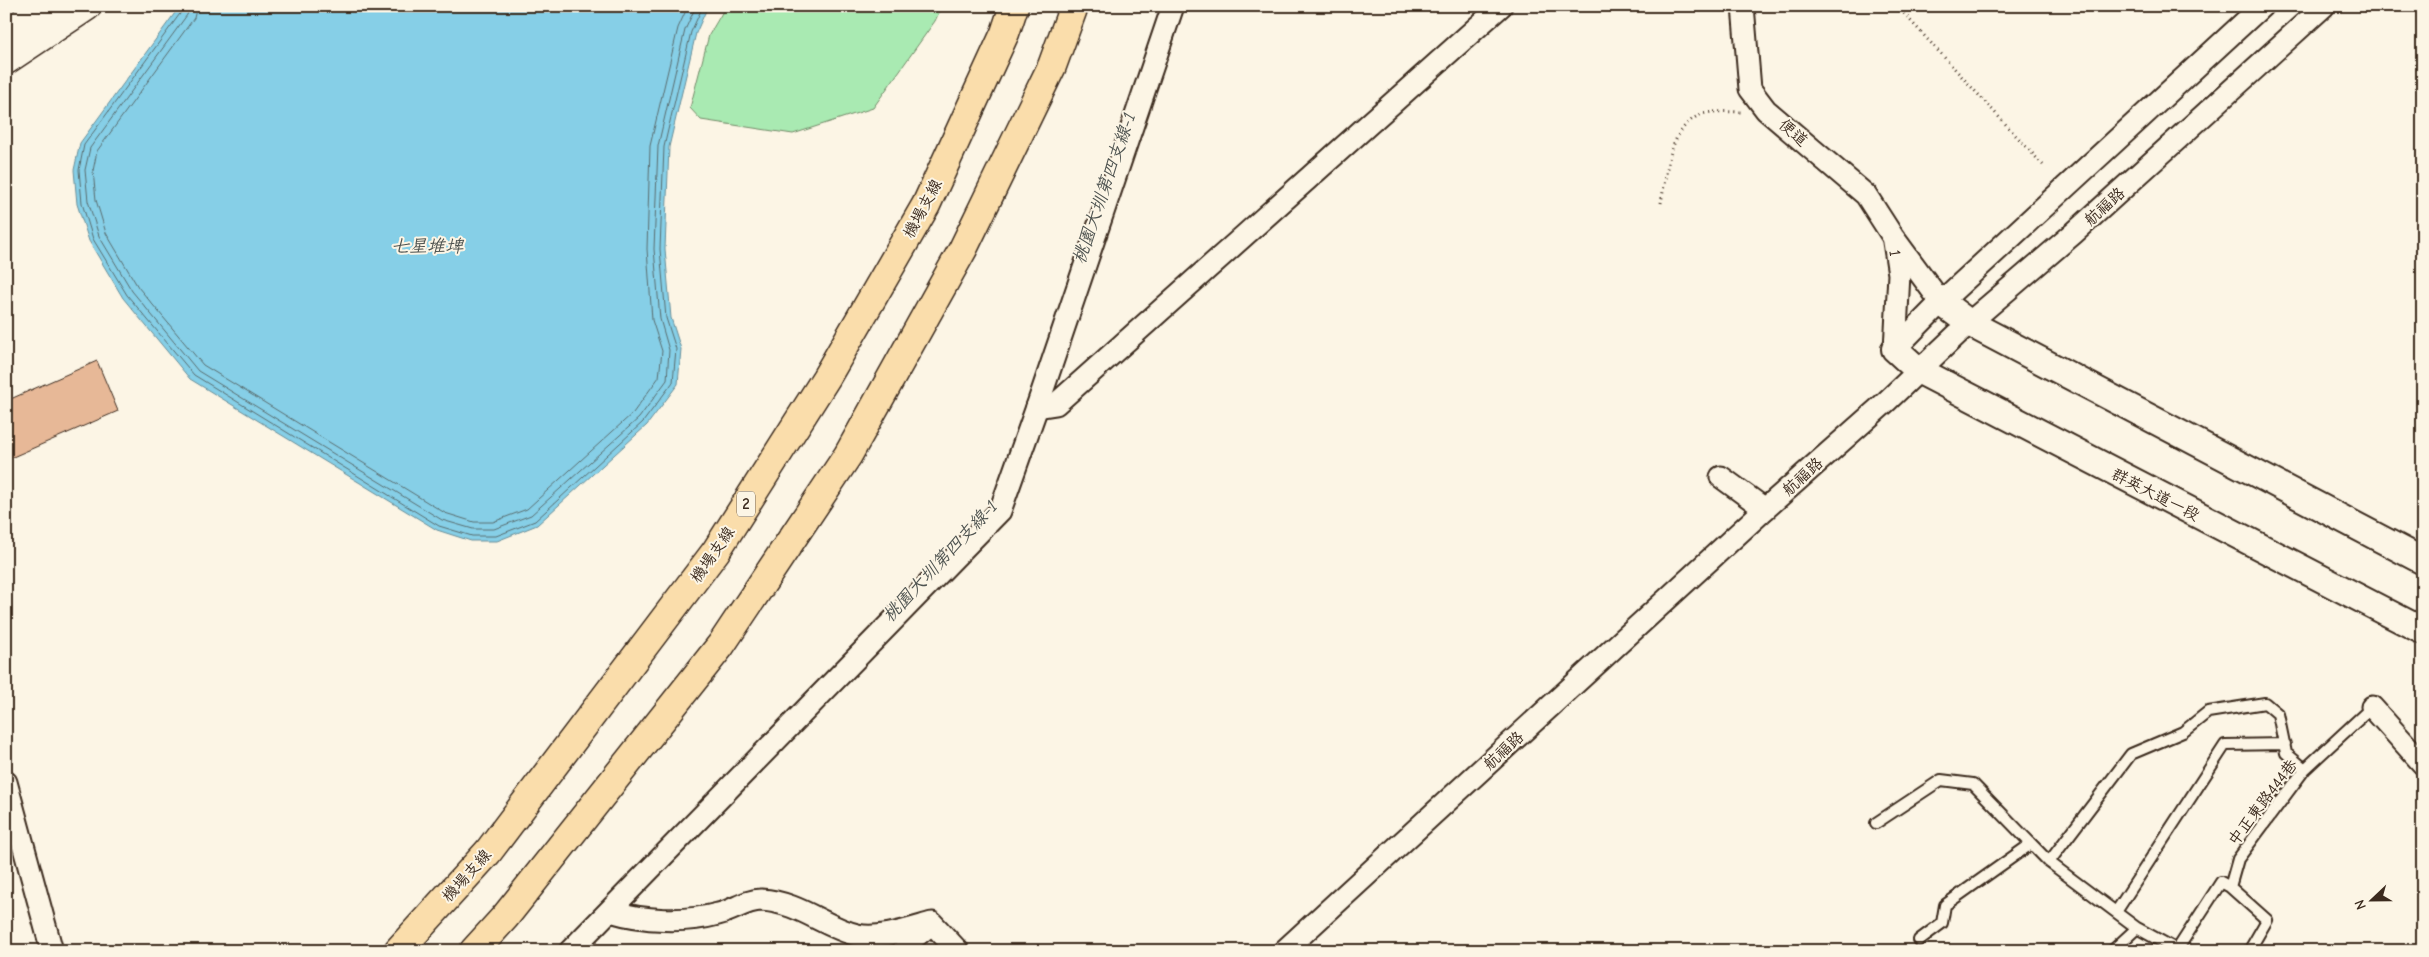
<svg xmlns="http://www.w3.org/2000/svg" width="2429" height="957" viewBox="0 0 2429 957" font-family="'Comic Neue','LXGW WenKai TC',sans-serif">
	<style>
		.green { fill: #a9eab2; stroke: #728a68 }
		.water { fill: #86cfe7; stroke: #688d97 }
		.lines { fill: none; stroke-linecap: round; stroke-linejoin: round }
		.shore { stroke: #596c6e; stroke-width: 1 }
		.building { fill: #e7b897; stroke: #3b2a1e }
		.service-casing { stroke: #3b2a1e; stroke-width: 14 }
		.minor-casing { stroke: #3b2a1e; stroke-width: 25 }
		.tertiary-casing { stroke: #3b2a1e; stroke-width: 30 }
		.secondary-casing { stroke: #3b2a1e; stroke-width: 31 }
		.motorway-casing { stroke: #3b2a1e; stroke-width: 31 }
		.path { stroke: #3b2a1e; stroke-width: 3; stroke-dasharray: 1 4; stroke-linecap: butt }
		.service { stroke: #fcf5e5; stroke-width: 10 }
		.minor { stroke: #fcf5e5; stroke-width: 21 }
		.tertiary { stroke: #fcf5e5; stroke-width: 26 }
		.secondary { stroke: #fcf5e5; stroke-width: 28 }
		.motorway { stroke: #faddab; stroke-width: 28 }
		.labels { text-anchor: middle; stroke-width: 4; stroke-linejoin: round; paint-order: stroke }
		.shield { fill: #fcf5e5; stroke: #75675a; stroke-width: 1 }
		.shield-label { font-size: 15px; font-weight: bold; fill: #3b2a1e }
		.street-label { font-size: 16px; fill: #3b2a1e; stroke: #fcf5e5 }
		.water-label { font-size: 18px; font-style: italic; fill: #4e5350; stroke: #fcf5e5 }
	</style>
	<rect width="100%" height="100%" fill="#fcf5e5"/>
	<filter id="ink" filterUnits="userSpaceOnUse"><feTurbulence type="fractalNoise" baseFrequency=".02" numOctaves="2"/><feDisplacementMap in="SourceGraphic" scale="10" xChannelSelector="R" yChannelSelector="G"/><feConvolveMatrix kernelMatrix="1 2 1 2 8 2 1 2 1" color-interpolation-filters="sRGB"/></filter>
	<g filter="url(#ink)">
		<path class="green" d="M726,6H942L935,21L873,108L793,134L701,120L690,108L709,35Z"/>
		<path class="water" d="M180,6H708L696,33L669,147L665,249L671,318L681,349L678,384L647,425L537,525L497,541H471L437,530L190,379L123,298L89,241L77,204L74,170L80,143Z"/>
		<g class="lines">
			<path class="shore" d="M183,6L182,11L84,145L79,170L82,203L93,239L127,295L194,375L439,526L472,536H496L535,521L643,422L673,382L676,349L666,318L660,249L664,147L691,32L703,6
				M190,6L187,15L90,148L85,170L88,201L99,236L132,291L198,371L442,520L473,529H494L531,515L639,418L667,380L669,350L660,319L654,249L658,146L685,30L696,6
				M197,6L194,18L97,151L93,171L96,200L106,233L138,287L203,365L445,513L474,522H493L527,509L633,413L659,377L662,351L652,320L647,249L650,146L678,28L688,6"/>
		</g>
		<path class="building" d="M97,361L118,411L6,460V401Z"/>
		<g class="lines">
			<g class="service-casing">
				<path id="service" d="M1876,823L1941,780L1973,784L2049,862L2137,928
					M2049,862L2131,754L2183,732L2208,712L2265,703L2278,714L2286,753L2305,769
					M2116,912L2225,745L2285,744
					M1919,940L1942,923L1945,905L2031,844
					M2177,950L2221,882L2230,887
					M2112,951L2137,928L2179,951
					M2249,951L2267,920L2230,887L2238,859L2305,769L2372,707"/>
			</g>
			<g class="minor-casing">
				<g id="minor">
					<path d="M1743,6L1750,89L1766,110L1866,195L1893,237L1941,302"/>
					<path id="s1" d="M1894,242L1899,274L1895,349"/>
					<path d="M1895,349L1941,302L2262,6"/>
					<path d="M1037,407L1056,404L1501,6"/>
					<path d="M1721,477L1765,509"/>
					<path d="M2372,707L2423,764"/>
					<path d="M6,782L52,951"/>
					<path d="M610,911C643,921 685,923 718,914C733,911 746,900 761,900C799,902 824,927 857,935C879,940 910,929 932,923L958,951"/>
					<path d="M570,951L1000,511L1037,407L1173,6"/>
					<path d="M903,951L915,937L930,925"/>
					<path d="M1284,951L1765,509L1887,401L1969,323L2074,233L2324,6"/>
				</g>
			</g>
			<g class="tertiary-casing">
				<path id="tertiary" d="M1941,302L1969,323L2423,561
					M1895,349L1918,370L2423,631"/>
			</g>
			<g class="secondary-casing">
				<path id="secondary" d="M6,32L49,6
					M6,60L87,6"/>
			</g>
			<g class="motorway-casing">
				<path id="motorway" d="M398,951L488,852L716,551L826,378L926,205L1005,33L1014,6
					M474,951L505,917L721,645L848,455L963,249L1052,66L1074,6"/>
			</g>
			<path class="path" d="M1897,6L2043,165
				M1661,203C1667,173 1668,129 1700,115C1711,110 1731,112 1743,112"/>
			<use href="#service" class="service"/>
			<use href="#minor" class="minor"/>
			<use href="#tertiary" class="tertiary"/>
			<use href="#secondary" class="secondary"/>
			<use href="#motorway" class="motorway"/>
		</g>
	</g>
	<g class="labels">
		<rect class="shield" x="737" y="491.5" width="18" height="25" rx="4"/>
		<g class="shield-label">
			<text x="746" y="509">2</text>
		</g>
		<g class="street-label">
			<text transform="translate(1794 132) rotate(41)" y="6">便道</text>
			<text transform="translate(2104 206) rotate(-42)" y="6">航福路</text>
			<text transform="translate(922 208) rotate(-62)" y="6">機場支線</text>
			<text dy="6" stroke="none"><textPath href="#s1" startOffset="11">1</textPath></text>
			<text transform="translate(1802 476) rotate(-42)" y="6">航福路</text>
			<text transform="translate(2156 494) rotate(27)" y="6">群英大道一段</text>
			<text transform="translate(712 554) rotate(-55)" y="6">機場支線</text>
			<text transform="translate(1503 750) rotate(-43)" y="6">航福路</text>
			<text transform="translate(2262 802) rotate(-53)" y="6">中正東路444巷</text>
			<text transform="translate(466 875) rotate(-48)" y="6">機場支線</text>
		</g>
		<g class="water-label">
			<text transform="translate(1104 188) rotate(-71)" y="6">桃園大圳第四支線-1</text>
			<text x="427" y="252">七星堆埤</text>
			<text transform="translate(940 561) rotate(-47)" y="6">桃園大圳第四支線-1</text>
		</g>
	</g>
	<rect width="2429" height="957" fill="none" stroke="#fcf5e5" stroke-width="25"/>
	<rect x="12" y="12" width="2404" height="932" fill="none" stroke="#3b2a1e" stroke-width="2" filter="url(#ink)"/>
	<g transform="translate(2372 900) rotate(248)" stroke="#fcf5e5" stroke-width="4" paint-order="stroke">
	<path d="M0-4L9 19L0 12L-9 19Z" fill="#3b2a1e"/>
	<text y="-8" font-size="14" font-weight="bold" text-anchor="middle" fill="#3b2a1e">N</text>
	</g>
</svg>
